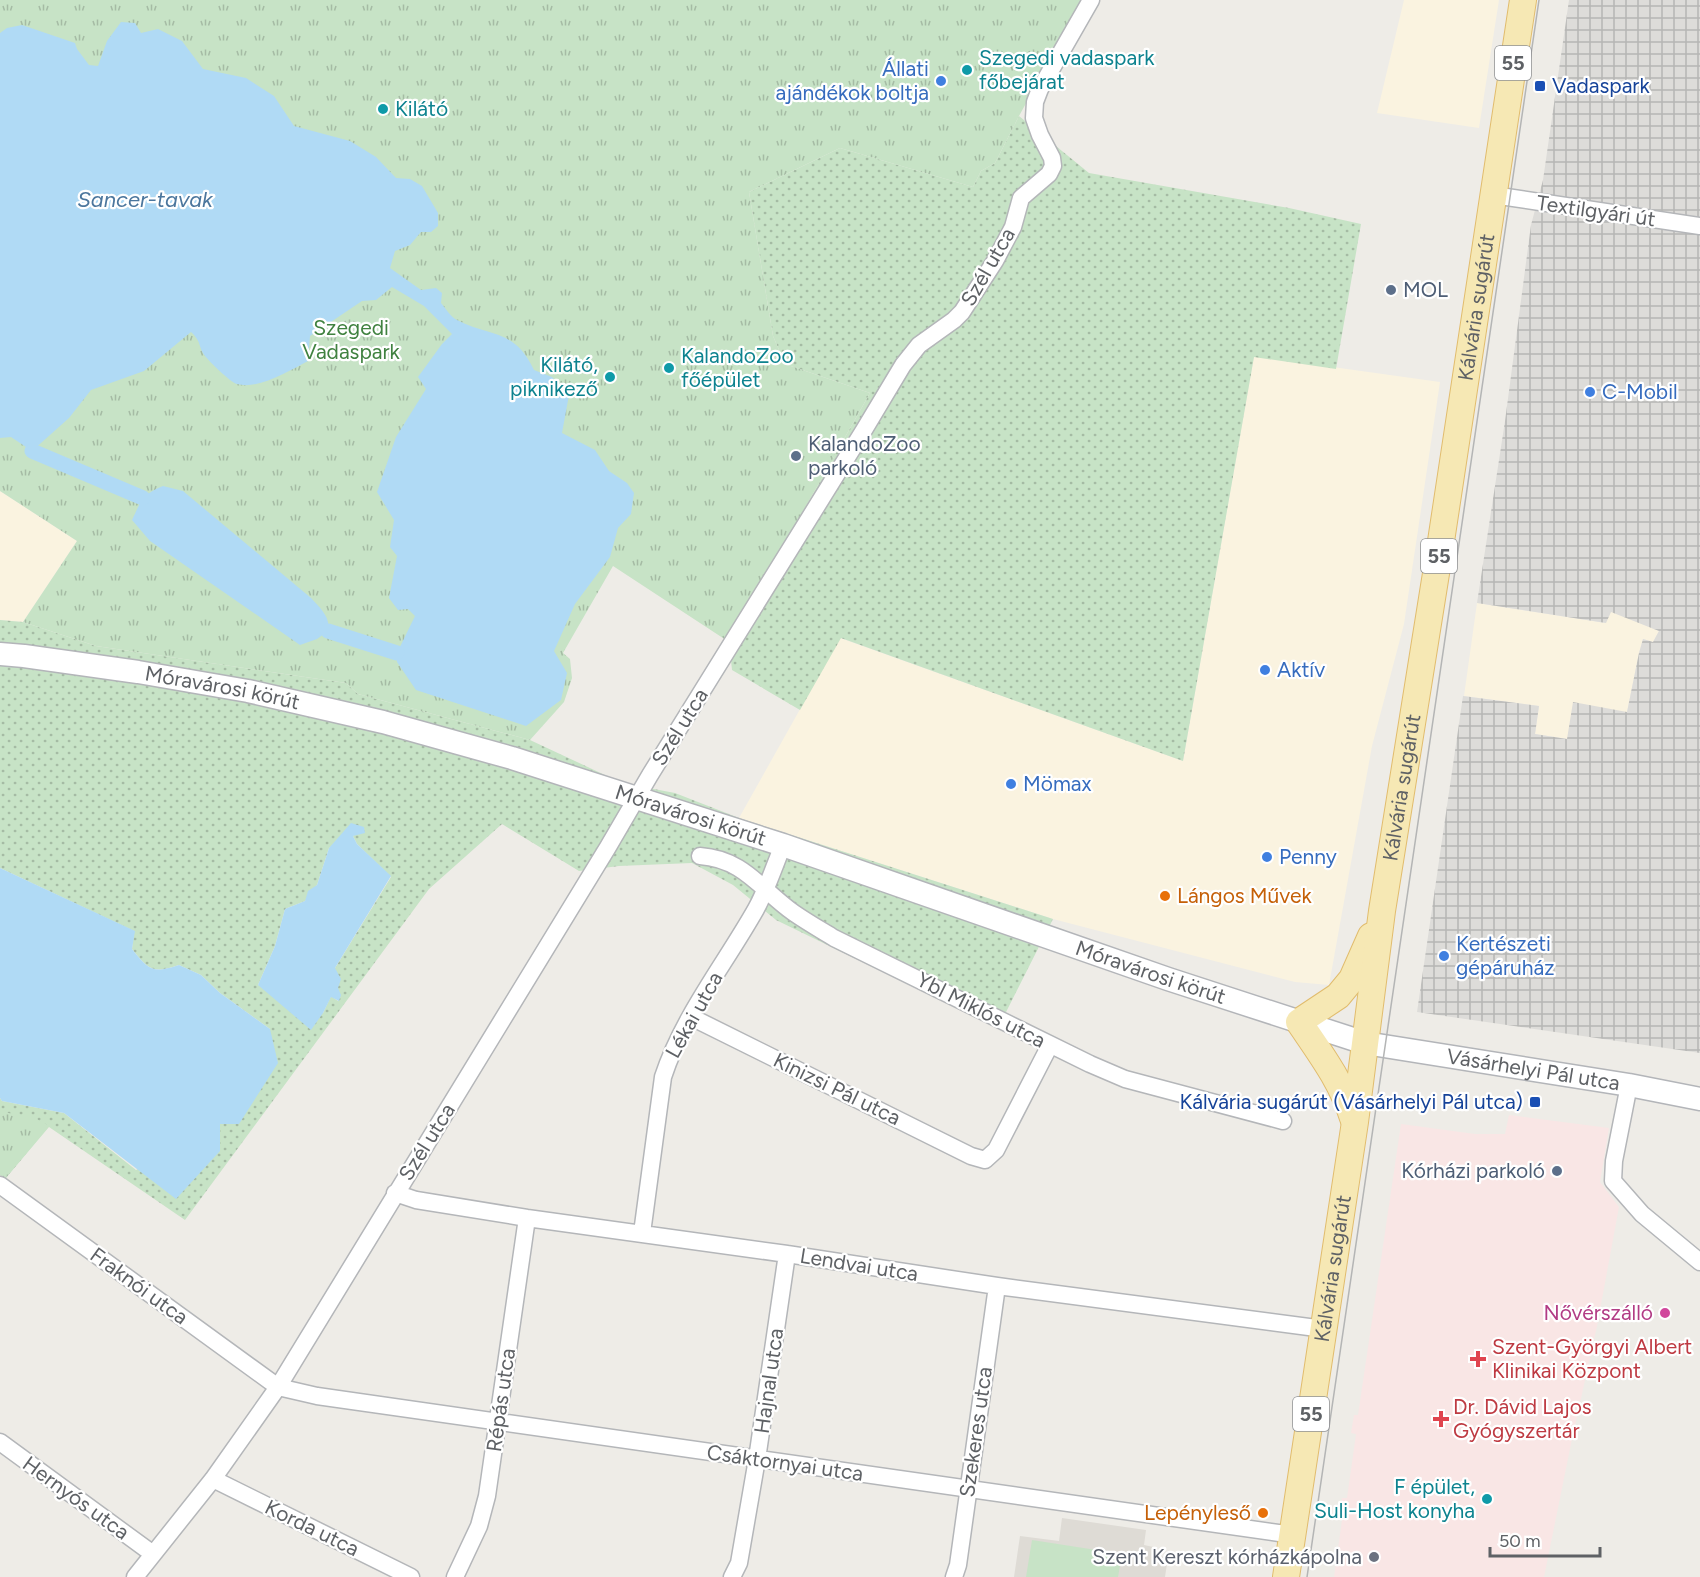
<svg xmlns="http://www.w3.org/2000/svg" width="1700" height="1577" viewBox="0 0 1700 1577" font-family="Figtree,sans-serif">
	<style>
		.commercial { fill: #faf3e0 }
		.industrial { fill: url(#industrial-grid) }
		.education { fill: #dedbd5 }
		.medical { fill: #f9e6e5 }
		.grass { fill: url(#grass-dots); fill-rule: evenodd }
		.park { fill: url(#park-tufts) }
		.pitch { fill: #c7e3c6 }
		.water { fill: #b0daf5 }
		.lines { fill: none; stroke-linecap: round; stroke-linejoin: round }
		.canal { stroke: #b0daf5; stroke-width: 15 }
		.minor-casing { stroke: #b4b6b9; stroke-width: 19 }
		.secondary-casing { stroke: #b3b5b9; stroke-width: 25 }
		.primary-casing { stroke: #e1bc6d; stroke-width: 28 }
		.minor { stroke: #fff; stroke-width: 16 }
		.secondary { stroke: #fff; stroke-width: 22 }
		.primary { stroke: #f6e8b4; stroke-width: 26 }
		.tram { stroke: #b4b5b5; stroke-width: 1.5 }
		.culture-dot { fill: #0f9aa8; stroke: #fff; stroke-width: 2 }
		.shop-dot { fill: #3f7fe0; stroke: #fff; stroke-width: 2 }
		.transit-dot { fill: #1a4fb4; stroke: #fff; stroke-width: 2 }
		.service-dot { fill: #5c6f8a; stroke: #fff; stroke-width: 2 }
		.food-dot { fill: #e8710a; stroke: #fff; stroke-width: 2 }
		.hotel-dot { fill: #d1479c; stroke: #fff; stroke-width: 2 }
		.health-dot { fill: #e0444e; stroke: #fff; stroke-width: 2 }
		.worship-dot { fill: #6b7280; stroke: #fff; stroke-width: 2 }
		.labels { text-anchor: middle; stroke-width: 4.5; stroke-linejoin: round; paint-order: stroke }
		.shield { fill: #fff; stroke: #8e9093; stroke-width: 1.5 }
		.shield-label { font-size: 20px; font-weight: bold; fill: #5e6165 }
		.culture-label { font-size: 21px; fill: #0d838f; stroke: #fff; text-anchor: start }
		.shop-label { font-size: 21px; fill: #366cbe; stroke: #fff; text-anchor: start }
		.transit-label { font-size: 21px; fill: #164399; stroke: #fff; text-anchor: start }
		.street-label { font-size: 21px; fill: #5e6165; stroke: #fff }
		.service-label { font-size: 21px; fill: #4e5e75; stroke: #fff; text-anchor: start }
		.park-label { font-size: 21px; fill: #408240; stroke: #fff }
		.food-label { font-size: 21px; fill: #c56008; stroke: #fff; text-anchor: start }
		.hotel-label { font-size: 21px; fill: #b23c85; stroke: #fff; text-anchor: end }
		.health-label { font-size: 21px; fill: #be3a42; stroke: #fff; text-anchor: start }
		.worship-label { font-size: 21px; fill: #5b616d; stroke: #fff; text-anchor: end }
		.water-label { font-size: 22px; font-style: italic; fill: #4b769d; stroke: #fff }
	</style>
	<defs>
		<pattern id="industrial-grid" width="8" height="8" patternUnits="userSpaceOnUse" patternTransform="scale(1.5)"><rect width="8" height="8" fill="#dddcd9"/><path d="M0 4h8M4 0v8" fill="none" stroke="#b6b6b4"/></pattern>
		<pattern id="grass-dots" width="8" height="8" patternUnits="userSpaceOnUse" patternTransform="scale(1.5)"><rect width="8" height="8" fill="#c7e3c6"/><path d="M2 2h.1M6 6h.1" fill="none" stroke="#a5bba4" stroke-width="1.8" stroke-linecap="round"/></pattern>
		<pattern id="park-tufts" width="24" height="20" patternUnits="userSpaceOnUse" patternTransform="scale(1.5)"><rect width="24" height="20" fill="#c7e3c6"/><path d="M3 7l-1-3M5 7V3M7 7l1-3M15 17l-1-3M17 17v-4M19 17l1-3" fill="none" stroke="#a5bba4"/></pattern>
	</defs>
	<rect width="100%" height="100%" fill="#eeece7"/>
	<path class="commercial" d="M1404,0H1499L1479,128L1377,113Z
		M1254,356L1440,382L1404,624L1372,746L1329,985L1295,982L1053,919L739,818L840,638L1183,761Z
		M0,491L77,541L23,622L0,620Z
		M1477,603L1605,623L1611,611L1659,631L1653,642L1643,639L1639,653L1627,712L1568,739L1535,734L1539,706L1464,696Z"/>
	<path class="industrial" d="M1569,0H1700V1053L1417,1012L1463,696L1539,706L1535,734L1567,739L1573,702L1627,712L1639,653L1643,639L1653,642L1659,631L1611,612L1606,623L1477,603L1505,421L1531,225L1543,180Z"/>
	<path class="education" d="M1062,1518L1146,1530L1144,1545L1158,1548L1157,1556L1168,1557L1165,1577H1014L1020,1536L1059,1541Z"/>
	<path class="medical" d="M1509,1115L1609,1128L1600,1182L1619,1207L1597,1326L1572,1439L1544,1577H1334L1343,1513H1340L1342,1498H1347L1356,1434L1351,1433L1354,1415H1358L1401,1124L1475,1134H1505Z"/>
	<path class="grass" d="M1019,116L1089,173L1289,208L1361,224L1336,369L1254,357L1183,761L841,638L800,710L732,670L729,642L870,393L785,364L773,336L749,192L840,148L973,187L981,171L995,163Z
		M0,620L23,622L96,646L346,683L358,694L530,740L622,783L675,793L739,818L1053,919L998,1028L776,920L733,885L692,863L619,866L579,871L502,824L429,889L185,1220L49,1127L5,1179L0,1175V1098L2,1101L64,1113L136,1170L220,1123L270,1029L220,993L201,975L179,965C152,974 149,970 132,949L134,931L0,868ZM363,827L353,836L357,844L391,877L335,968L338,1001L331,996L323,1013L258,985L275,946L285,909L305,901L317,885L329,848Z"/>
	<path class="park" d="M0,0H1083L1019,116L995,163L981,171L973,187L840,148L749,192L773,336L785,364L870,393L729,642L613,566L563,653L570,659L572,678L564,702L530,740L358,694L346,683L96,646L23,622L77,541L0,491Z
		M0,1110C18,1118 31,1113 49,1126L5,1179L0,1175Z"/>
	<path class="pitch" d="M1032,1540L1122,1554L1118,1577H1026Z"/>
	<path class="water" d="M121,22L135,23L141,33L158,29L182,41L203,69L246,78L274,96L294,126L350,141L376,157L396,178L410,179L422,186L438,213V226L431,232H421L410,245L395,251L390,268L421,290L436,288L442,293L441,303C446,309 451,317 457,320C492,338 514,328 534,370L552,377L569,395L562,433L595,450L609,471L627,483L634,493L631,514L618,528L610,557L575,604L554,651L567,673L561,700L526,726L416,690L397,662V653L415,616L408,609L398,610L389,598L397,556L390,547L394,520L377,492L396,437L426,389L418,377L442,344L452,334L424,306L392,287L376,300L362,301L310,336L308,361C289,371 258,390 237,384C230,382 210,362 205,356C198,347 202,342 191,332L144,371L91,390L69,418L32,451L11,437L0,438V33L7,28L22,25L75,43L77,49L89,65L98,66L107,41Z
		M163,486L183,491L311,598C320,608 331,617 328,631L317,639L300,645L150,541L132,520C142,499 142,495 163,486Z
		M351,823L364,827L365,833L353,836L357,844L391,876L335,968L341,979L338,988L341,995L339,1001L331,997L323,1013L311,1030L258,985L275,946L285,909L305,901L308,891L317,885L329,848Z
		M0,868L135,931L132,949C149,970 152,974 179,965L201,975L220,993L270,1029L278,1063L239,1124H220V1151L176,1199L64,1113L2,1101L0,1098Z"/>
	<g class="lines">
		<path class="canal" d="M32,451L143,498
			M328,631L397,653"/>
		<g class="minor-casing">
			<path id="minor" d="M1493,195L1700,226
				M700,856C744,859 761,890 794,913C807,922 821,930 834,938L1090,1064L1125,1079L1283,1121
				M691,1017L971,1156L985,1160L996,1150L1050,1045
				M1629,1085L1614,1161L1613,1181L1642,1214L1700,1262
				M0,1185L278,1387L317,1396L1293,1535
				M395,1193L416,1200L527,1218L787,1254L997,1286L1324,1329
				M642,1233L663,1077C683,1016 725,964 756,909C767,889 774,867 783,845
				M0,1442L153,1554
				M213,1479L411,1577
				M135,1577L213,1479L278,1387L608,847L650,775L864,430L903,365L919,345L954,320L962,312L995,261L1013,227L1021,198L1049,174L1053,166L1052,158L1040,135L1034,118L1035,102L1040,89L1091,0
				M455,1577L479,1526L487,1496L527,1218
				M732,1577L739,1563L757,1459L787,1254
				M954,1577L958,1565L997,1286"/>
		</g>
		<g class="secondary-casing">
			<g id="secondary">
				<path id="s1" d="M0,654L24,656L138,672L248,691L383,722L512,758L783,845L1168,979L1365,1043L1629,1085L1700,1099"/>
			</g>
		</g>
		<g class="primary-casing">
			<g id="primary">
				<path d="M1353,1118C1342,1082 1320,1053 1299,1022L1338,996L1352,979L1371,936"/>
				<path id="s2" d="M1286,1577L1355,1122L1382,911L1438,561L1523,0"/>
			</g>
		</g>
		<use href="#minor" class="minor"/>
		<use href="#secondary" class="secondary"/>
		<use href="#primary" class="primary"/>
		<path class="tram" d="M1307,1577L1539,0"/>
	</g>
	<g class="culture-dot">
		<circle cx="967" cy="70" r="6"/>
		<circle cx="383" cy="109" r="6"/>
		<circle cx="669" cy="368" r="6"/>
		<circle cx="610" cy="377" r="6"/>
		<circle cx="1487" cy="1499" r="6"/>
	</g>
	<g class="shop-dot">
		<circle cx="941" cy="81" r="6"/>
		<circle cx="1590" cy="392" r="6"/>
		<circle cx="1265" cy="670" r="6"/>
		<circle cx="1011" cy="784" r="6"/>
		<circle cx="1267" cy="857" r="6"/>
		<circle cx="1444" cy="956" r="6"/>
	</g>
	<g class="transit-dot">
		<rect x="1534" y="80" width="12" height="12" rx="3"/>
		<rect x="1529" y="1096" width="12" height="12" rx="3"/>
	</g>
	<g class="service-dot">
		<circle cx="1391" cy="290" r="6"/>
		<circle cx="796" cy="456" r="6"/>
		<circle cx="1557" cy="1171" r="6"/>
	</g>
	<g class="food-dot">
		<circle cx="1165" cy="896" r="6"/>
		<circle cx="1263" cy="1513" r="6"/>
	</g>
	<circle class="hotel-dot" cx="1665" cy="1313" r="6"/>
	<g class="health-dot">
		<path d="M1475 1350h6v6h6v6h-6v6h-6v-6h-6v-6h6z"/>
		<path d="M1438 1410h6v6h6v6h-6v6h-6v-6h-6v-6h6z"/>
	</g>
	<circle class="worship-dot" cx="1374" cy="1557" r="6"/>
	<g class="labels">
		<g class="shield">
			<rect x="1495" y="46" width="36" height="34" rx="4.5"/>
			<rect x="1421" y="539" width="36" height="34" rx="4.5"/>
			<rect x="1293" y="1397" width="36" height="34" rx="4.5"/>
		</g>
		<g class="shield-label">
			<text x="1513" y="70">55</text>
			<text x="1439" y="563">55</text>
			<text x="1311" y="1421">55</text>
		</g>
		<g class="culture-label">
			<text x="979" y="65">Szegedi vadaspark<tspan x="979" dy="24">főbejárat</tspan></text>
			<text x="395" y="116">Kilátó</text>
			<text x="681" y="363">KalandoZoo<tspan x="681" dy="24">főépület</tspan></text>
			<text x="598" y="372" text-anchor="end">Kilátó,<tspan x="598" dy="24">piknikező</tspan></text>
			<text x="1475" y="1494" text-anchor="end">F épület,<tspan x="1475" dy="24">Suli-Host konyha</tspan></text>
		</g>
		<g class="shop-label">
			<text x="929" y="76" text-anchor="end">Állati<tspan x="929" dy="24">ajándékok boltja</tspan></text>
			<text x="1602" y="399">C-Mobil</text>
			<text x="1277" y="677">Aktív</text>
			<text x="1023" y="791">Mömax</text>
			<text x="1279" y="864">Penny</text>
			<text x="1456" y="951">Kertészeti<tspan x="1456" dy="24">gépáruház</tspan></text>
		</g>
		<g class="transit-label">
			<text x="1552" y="93">Vadaspark</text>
			<text x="1523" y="1109" text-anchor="end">Kálvária sugárút (Vásárhelyi Pál utca)</text>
		</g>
		<g class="street-label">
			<text transform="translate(1596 211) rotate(8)" y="7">Textilgyári út</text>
			<text transform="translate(988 267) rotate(-60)" y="7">Szél utca</text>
			<text dy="7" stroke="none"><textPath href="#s2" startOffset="1284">Kálvária sugárút</textPath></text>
			<text dy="7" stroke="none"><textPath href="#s1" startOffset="225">Móravárosi körút</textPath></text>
			<text transform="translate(680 727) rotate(-58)" y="7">Szél utca</text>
			<text dy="7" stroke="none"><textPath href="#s2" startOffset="798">Kálvária sugárút</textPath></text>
			<text dy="7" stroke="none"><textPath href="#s1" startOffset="711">Móravárosi körút</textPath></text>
			<text dy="7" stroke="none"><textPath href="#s1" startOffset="1197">Móravárosi körút</textPath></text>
			<text transform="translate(981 1010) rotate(27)" y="7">Ybl Miklós utca</text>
			<text transform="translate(694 1015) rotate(-61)" y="7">Lékai utca</text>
			<text dy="7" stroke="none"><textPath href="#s1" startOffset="1593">Vásárhelyi Pál utca</textPath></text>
			<text transform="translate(837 1089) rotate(26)" y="7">Kinizsi Pál utca</text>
			<text transform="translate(427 1142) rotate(-58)" y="7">Szél utca</text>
			<text transform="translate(859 1265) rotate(9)" y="7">Lendvai utca</text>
			<text dy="7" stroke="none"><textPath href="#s2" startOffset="312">Kálvária sugárút</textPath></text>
			<text transform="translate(139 1286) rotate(36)" y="7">Fraknói utca</text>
			<text transform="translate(769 1381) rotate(-82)" y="7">Hajnal utca</text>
			<text transform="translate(501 1400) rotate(-82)" y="7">Répás utca</text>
			<text transform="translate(976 1432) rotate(-82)" y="7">Szekeres utca</text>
			<text transform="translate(785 1463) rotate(8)" y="7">Csáktornyai utca</text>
			<text transform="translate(76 1498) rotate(36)" y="7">Hernyós utca</text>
			<text transform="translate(312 1528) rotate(26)" y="7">Korda utca</text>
		</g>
		<g class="service-label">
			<text x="1403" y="297">MOL</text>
			<text x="808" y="451">KalandoZoo<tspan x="808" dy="24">parkoló</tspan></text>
			<text x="1545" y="1178" text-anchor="end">Kórházi parkoló</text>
		</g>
		<g class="park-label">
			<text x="351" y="335">Szegedi<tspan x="351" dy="24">Vadaspark</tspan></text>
		</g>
		<g class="food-label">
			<text x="1177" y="903">Lángos Művek</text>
			<text x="1251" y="1520" text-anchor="end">Lepényleső</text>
		</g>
		<g class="hotel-label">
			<text x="1653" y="1320">Nővérszálló</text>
		</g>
		<g class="health-label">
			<text x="1492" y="1354">Szent-Györgyi Albert<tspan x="1492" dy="24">Klinikai Központ</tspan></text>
			<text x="1453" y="1414">Dr. Dávid Lajos<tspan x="1453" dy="24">Gyógyszertár</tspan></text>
		</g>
		<g class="worship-label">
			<text x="1362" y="1564">Szent Kereszt kórházkápolna</text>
		</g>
		<g class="water-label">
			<text x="145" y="207">Sancer-tavak</text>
		</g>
	</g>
	<path d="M1490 1547v9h110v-9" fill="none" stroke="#5e6165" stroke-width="3"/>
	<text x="1499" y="1547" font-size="18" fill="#5e6165" stroke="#ffffff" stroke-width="4.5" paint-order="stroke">50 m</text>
</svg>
